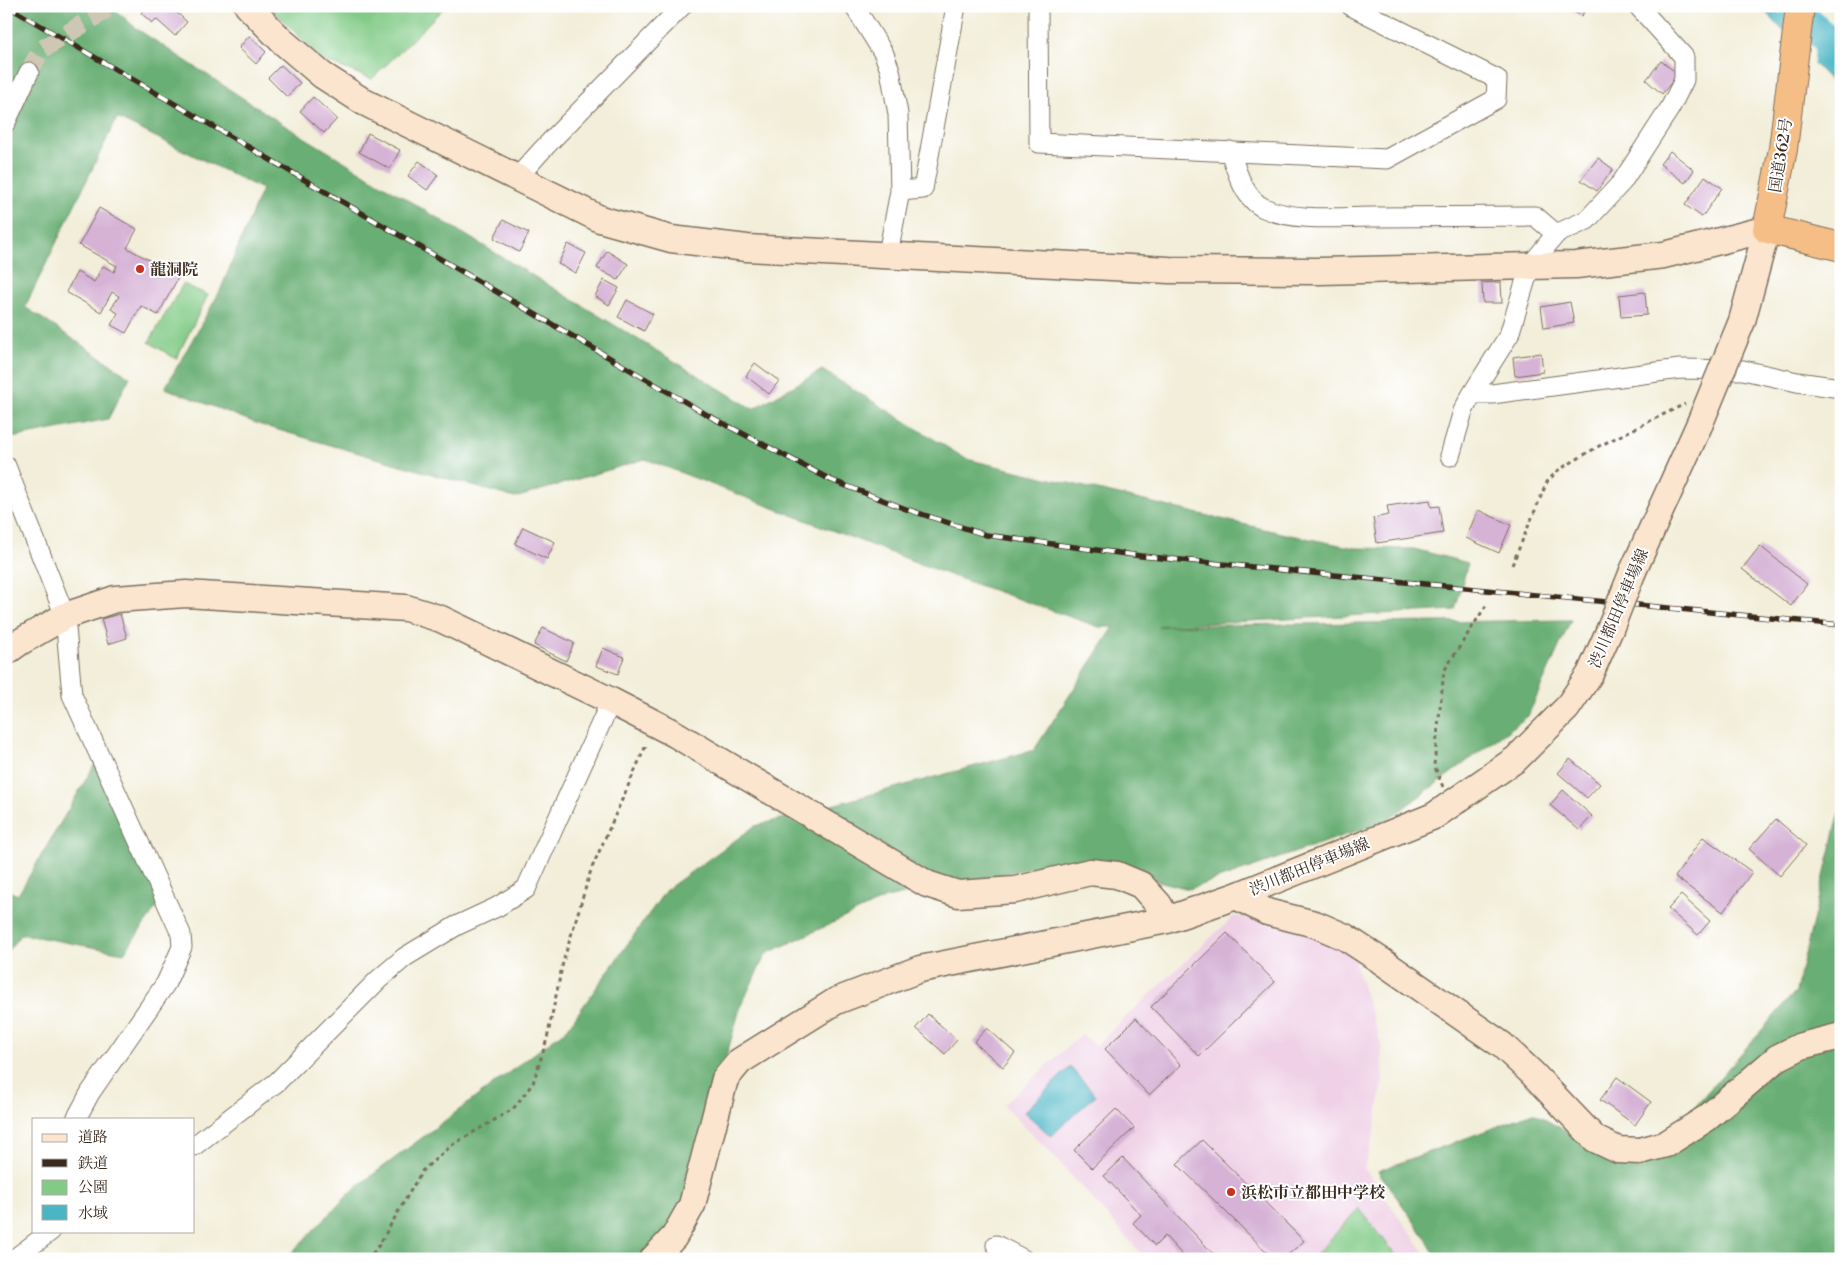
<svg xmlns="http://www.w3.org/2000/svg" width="1847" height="1265" viewBox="0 0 1847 1265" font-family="'Libre Bodoni','Noto Serif JP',serif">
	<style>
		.built { fill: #efd0e6 }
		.green { fill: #82cb87; stroke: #5e7a52 }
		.forest { fill: #69af74; stroke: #526c49 }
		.water { fill: #49b5c5; stroke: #427072 }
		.pier { fill: #f2eed9 }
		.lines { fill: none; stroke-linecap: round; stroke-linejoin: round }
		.river { stroke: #49b5c5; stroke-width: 30 }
		.building { fill: #d6b2d6 }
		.street-tunnel { stroke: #cdc7b4; stroke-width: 19; stroke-dasharray: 19 9; stroke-linecap: butt }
		.street-casing { stroke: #7b6f5f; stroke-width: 21 }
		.secondary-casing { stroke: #7b6f5f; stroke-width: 29 }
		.highway-casing { stroke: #7b6f5f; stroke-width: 30 }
		.path { stroke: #7b6f5f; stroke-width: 3; stroke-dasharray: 4 4; stroke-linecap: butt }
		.street { stroke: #fff; stroke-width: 19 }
		.secondary { stroke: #fbe5cf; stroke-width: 26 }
		.highway { stroke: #f6be87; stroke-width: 28 }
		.rail-casing { stroke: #3b2a1e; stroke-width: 5.5 }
		.rail { stroke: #fff; stroke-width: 4; stroke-dasharray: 11; stroke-linecap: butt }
		.secondary-bridge-casing { stroke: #7b6f5f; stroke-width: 29; stroke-linecap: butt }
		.secondary-bridge { stroke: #fbe5cf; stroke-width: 26 }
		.poi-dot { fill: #c8321e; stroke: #fff; stroke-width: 2 }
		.labels { text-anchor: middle; stroke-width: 4; stroke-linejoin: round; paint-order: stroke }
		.street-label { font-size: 16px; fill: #3b2a1e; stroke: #fff }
		.poi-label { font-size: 16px; font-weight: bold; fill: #3b2a1e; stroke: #fff; text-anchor: start }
	</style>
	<rect width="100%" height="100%" fill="#fff"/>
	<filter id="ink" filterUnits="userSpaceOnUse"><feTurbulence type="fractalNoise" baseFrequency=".02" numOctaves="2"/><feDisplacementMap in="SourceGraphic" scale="10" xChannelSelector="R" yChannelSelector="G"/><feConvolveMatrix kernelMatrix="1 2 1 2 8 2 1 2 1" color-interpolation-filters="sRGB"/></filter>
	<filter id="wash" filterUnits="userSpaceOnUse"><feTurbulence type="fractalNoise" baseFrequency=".0096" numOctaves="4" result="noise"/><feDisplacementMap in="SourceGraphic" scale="20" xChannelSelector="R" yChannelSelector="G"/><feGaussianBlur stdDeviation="1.12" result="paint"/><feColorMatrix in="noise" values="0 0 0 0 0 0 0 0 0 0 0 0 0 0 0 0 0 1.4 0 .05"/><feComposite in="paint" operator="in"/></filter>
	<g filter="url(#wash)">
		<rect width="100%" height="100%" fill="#f2eed9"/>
		<path class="built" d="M1234,916L1265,917L1363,950L1355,964L1381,1043L1383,1081L1374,1134L1364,1168L1429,1259H1146L1050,1152L1003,1105L1082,1034L1095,1046Z"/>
		<path class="green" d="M269,6H444L445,7L372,79L322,60Z
			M183,284L208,295L176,359L149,342Z
			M1359,1208L1399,1259H1312Z"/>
		<path class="forest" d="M6,6H111L137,29L284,125L753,409L822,370L966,459L1285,534L1355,548L1414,549L1468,563L1455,610L1158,626L1571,620L1528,716L1386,821L1189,889L1074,859L886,898L766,954L741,1005L674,1237L643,1259H285L355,1188L567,1029L666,890L755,826L1034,750L1114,627H1099L944,573L645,459L515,498L261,425L165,388L220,291L262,189L117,118L25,307L130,377L108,419L6,439Z
			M98,759L169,890L124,953L21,934L6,953V890L18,895Z
			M1841,807V1259H1437L1425,1237L1378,1171L1533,1113L1639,1170L1796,991Z"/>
		<path class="water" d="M1760,6H1784L1832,62L1841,69V92Z
			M1070,1067L1096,1095L1051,1136L1024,1112Z"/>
		<path class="pier" d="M1788,7L1816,39L1813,66L1783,35Z"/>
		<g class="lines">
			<path class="river" d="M1792,6L1841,53"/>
		</g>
		<g id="blocks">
			<path class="building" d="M147,6H158L163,11L170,6L187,22L175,36L156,19L152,23L141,13Z
				M1562,6H1586L1582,16Z
				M249,36L266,52L256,64L239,48Z
				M1661,61L1678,74L1662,94L1646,80Z
				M281,65L300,83L287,97L268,78Z
				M313,97L337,119L324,133L300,111Z
				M368,133L400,150L390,169L359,152Z
				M1670,151L1694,170L1685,183L1660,164Z
				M1598,158L1613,169L1597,191L1581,180Z
				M419,161L438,175L427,190L408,176Z
				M1705,176L1722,188L1702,217L1685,205Z
				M99,208L137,229L127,248L179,276L158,315L141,306L126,333L111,325L118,313L111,309L119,296L112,292L101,312L66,292L77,272L94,282L103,266L114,272L117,266L79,245Z
				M503,220L529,233L519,252L494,238Z
				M568,244L586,253L576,273L558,264Z
				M607,251L628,264L618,280L597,268Z
				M604,280L619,288L609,305L595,296Z
				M1501,282L1502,303H1483L1482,283Z
				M1645,292L1647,315L1621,317L1619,295Z
				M627,300L653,314L644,331L618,317Z
				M1570,302L1574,323L1544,328L1541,307Z
				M1541,353L1543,372L1515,376L1513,357Z
				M755,363L779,381L769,394L746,376Z
				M1430,500L1431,507L1439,506L1443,533L1377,543L1373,518L1389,515L1387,506Z
				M1478,510L1511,525L1499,553L1466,538Z
				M523,527L555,542L547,559L515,544Z
				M1760,546L1807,584L1791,606L1742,569Z
				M120,614L127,638L108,644L101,619Z
				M543,628L574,643L566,661L534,645Z
				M603,648L624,657L618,674L596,666Z
				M1570,759L1600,784L1587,798L1558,773Z
				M1563,790L1592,816L1579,830L1550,805Z
				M1776,819L1806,845L1780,876L1749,849Z
				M1703,837L1752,872L1723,912L1675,877Z
				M1681,895L1710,921L1698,935L1668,909Z
				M1227,933L1275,982L1199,1056L1151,1007Z
				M928,1014L957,1040L945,1054L916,1028Z
				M1136,1018L1181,1065L1149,1095L1105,1049Z
				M987,1028L1015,1053L1003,1067L974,1042Z
				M1617,1077L1651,1102L1635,1125L1600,1100Z
				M1116,1109L1134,1128L1092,1168L1074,1150Z
				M1202,1140L1304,1241L1283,1259H1274L1177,1164Z
				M1123,1158L1218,1259H1186L1165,1236L1155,1246L1133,1223L1141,1215L1104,1176Z"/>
		</g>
	</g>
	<g filter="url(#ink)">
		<use href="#blocks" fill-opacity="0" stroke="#7b6f5f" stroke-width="1"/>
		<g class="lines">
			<path class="street-tunnel" d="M29,72L41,50L112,6"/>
			<g class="street-casing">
				<path id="street" d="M854,6L884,54L890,70L898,114L900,191L888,254
					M1038,6L1039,143L1387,159L1496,99L1497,79L1351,6
					M6,122L29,72
					M1230,151C1236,170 1244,199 1264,208C1295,222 1341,217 1374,217C1428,217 1481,216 1535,216L1556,234
					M517,178L542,150L682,6
					M900,191L923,189L956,6
					M1472,394H1492L1680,369L1743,370L1797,382L1841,388
					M1450,456L1463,411L1472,394L1509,335L1530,266L1556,234L1587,220L1622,182L1670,108L1684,80V57L1638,6
					M6,466L65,616L72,695L181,934L182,947L166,983L90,1093L76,1119
					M194,1146L277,1082L378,980L405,957L456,926L497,907L526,889L611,701
					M996,1245L1023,1259
					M14,1259L51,1231"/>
			</g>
			<g class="secondary-casing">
				<path id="secondary" d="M248,6L282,41L322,75L364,102L600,219L671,239L747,248L1169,270L1320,271L1576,265L1664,255L1767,229L1742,321
					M1633,571L1700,423
					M6,652L20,642L65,616L115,599L186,594L406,608L441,619L611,701L675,734L927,884L958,894L1015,890L1090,872L1117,875L1141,885L1159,905L1167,920
					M1236,896L1267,912L1315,924L1345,937L1380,960L1502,1045L1532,1073L1595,1139L1618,1150L1640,1151L1666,1144L1707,1118L1777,1058L1801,1046L1841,1036
					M653,1259L674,1237L692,1205L725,1079L740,1061L836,1001L920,969L1167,920L1236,896L1434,816L1516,759L1567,708L1590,674L1610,629"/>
			</g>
			<g class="highway-casing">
				<path id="highway" d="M1800,6L1783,149L1767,229L1841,247"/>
			</g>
			<path class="path" d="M1512,565L1547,482L1557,471L1599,446L1685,404
				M1443,787L1434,765L1444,671L1487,604
				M366,1259L376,1250L422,1171L452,1145L513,1109L533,1083L547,1039L563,962L591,870L647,743"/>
			<use href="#street" class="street"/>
			<use href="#secondary" class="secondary"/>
			<use href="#highway" class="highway"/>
			<g class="rail-casing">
				<path id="rail" d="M7,6L711,417L831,480L906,509L986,535L1141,556L1841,625"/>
			</g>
			<use href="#rail" class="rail"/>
			<g class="secondary-bridge-casing">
				<path id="secondary-bridge" d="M1700,423L1742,321
					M1610,629L1633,571"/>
			</g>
			<use href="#secondary-bridge" class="secondary-bridge"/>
		</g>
	</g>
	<g class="poi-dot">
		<circle cx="140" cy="269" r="5"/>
		<circle cx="1231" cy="1192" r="5"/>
	</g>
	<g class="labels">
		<g class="street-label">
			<text transform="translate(1780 155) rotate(-81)" y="6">国道362号</text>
			<text transform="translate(1618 608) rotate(-67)" y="6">渋川都田停車場線</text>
			<text transform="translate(1309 866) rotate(-22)" y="6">渋川都田停車場線</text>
		</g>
		<g class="poi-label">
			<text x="150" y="275">龍洞院</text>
			<text x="1241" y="1198">浜松市立都田中学校</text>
		</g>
	</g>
	<rect width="1847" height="1265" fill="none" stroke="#fff" stroke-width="25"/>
	<rect x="32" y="1118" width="162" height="115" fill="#ffffff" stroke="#b1aaa5"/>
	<rect x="42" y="1134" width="25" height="8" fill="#fbe5cf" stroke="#b1aaa5"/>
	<text x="78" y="1142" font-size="15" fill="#3b2a1e">道路</text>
	<rect x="42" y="1159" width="25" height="8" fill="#3b2a1e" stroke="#b1aaa5"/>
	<text x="78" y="1168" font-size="15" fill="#3b2a1e">鉄道</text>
	<rect x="42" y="1180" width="25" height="15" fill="#82cb87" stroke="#b1aaa5"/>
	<text x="78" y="1192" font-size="15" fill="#3b2a1e">公園</text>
	<rect x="42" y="1205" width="25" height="15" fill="#49b5c5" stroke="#b1aaa5"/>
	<text x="78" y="1218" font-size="15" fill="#3b2a1e">水域</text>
</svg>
